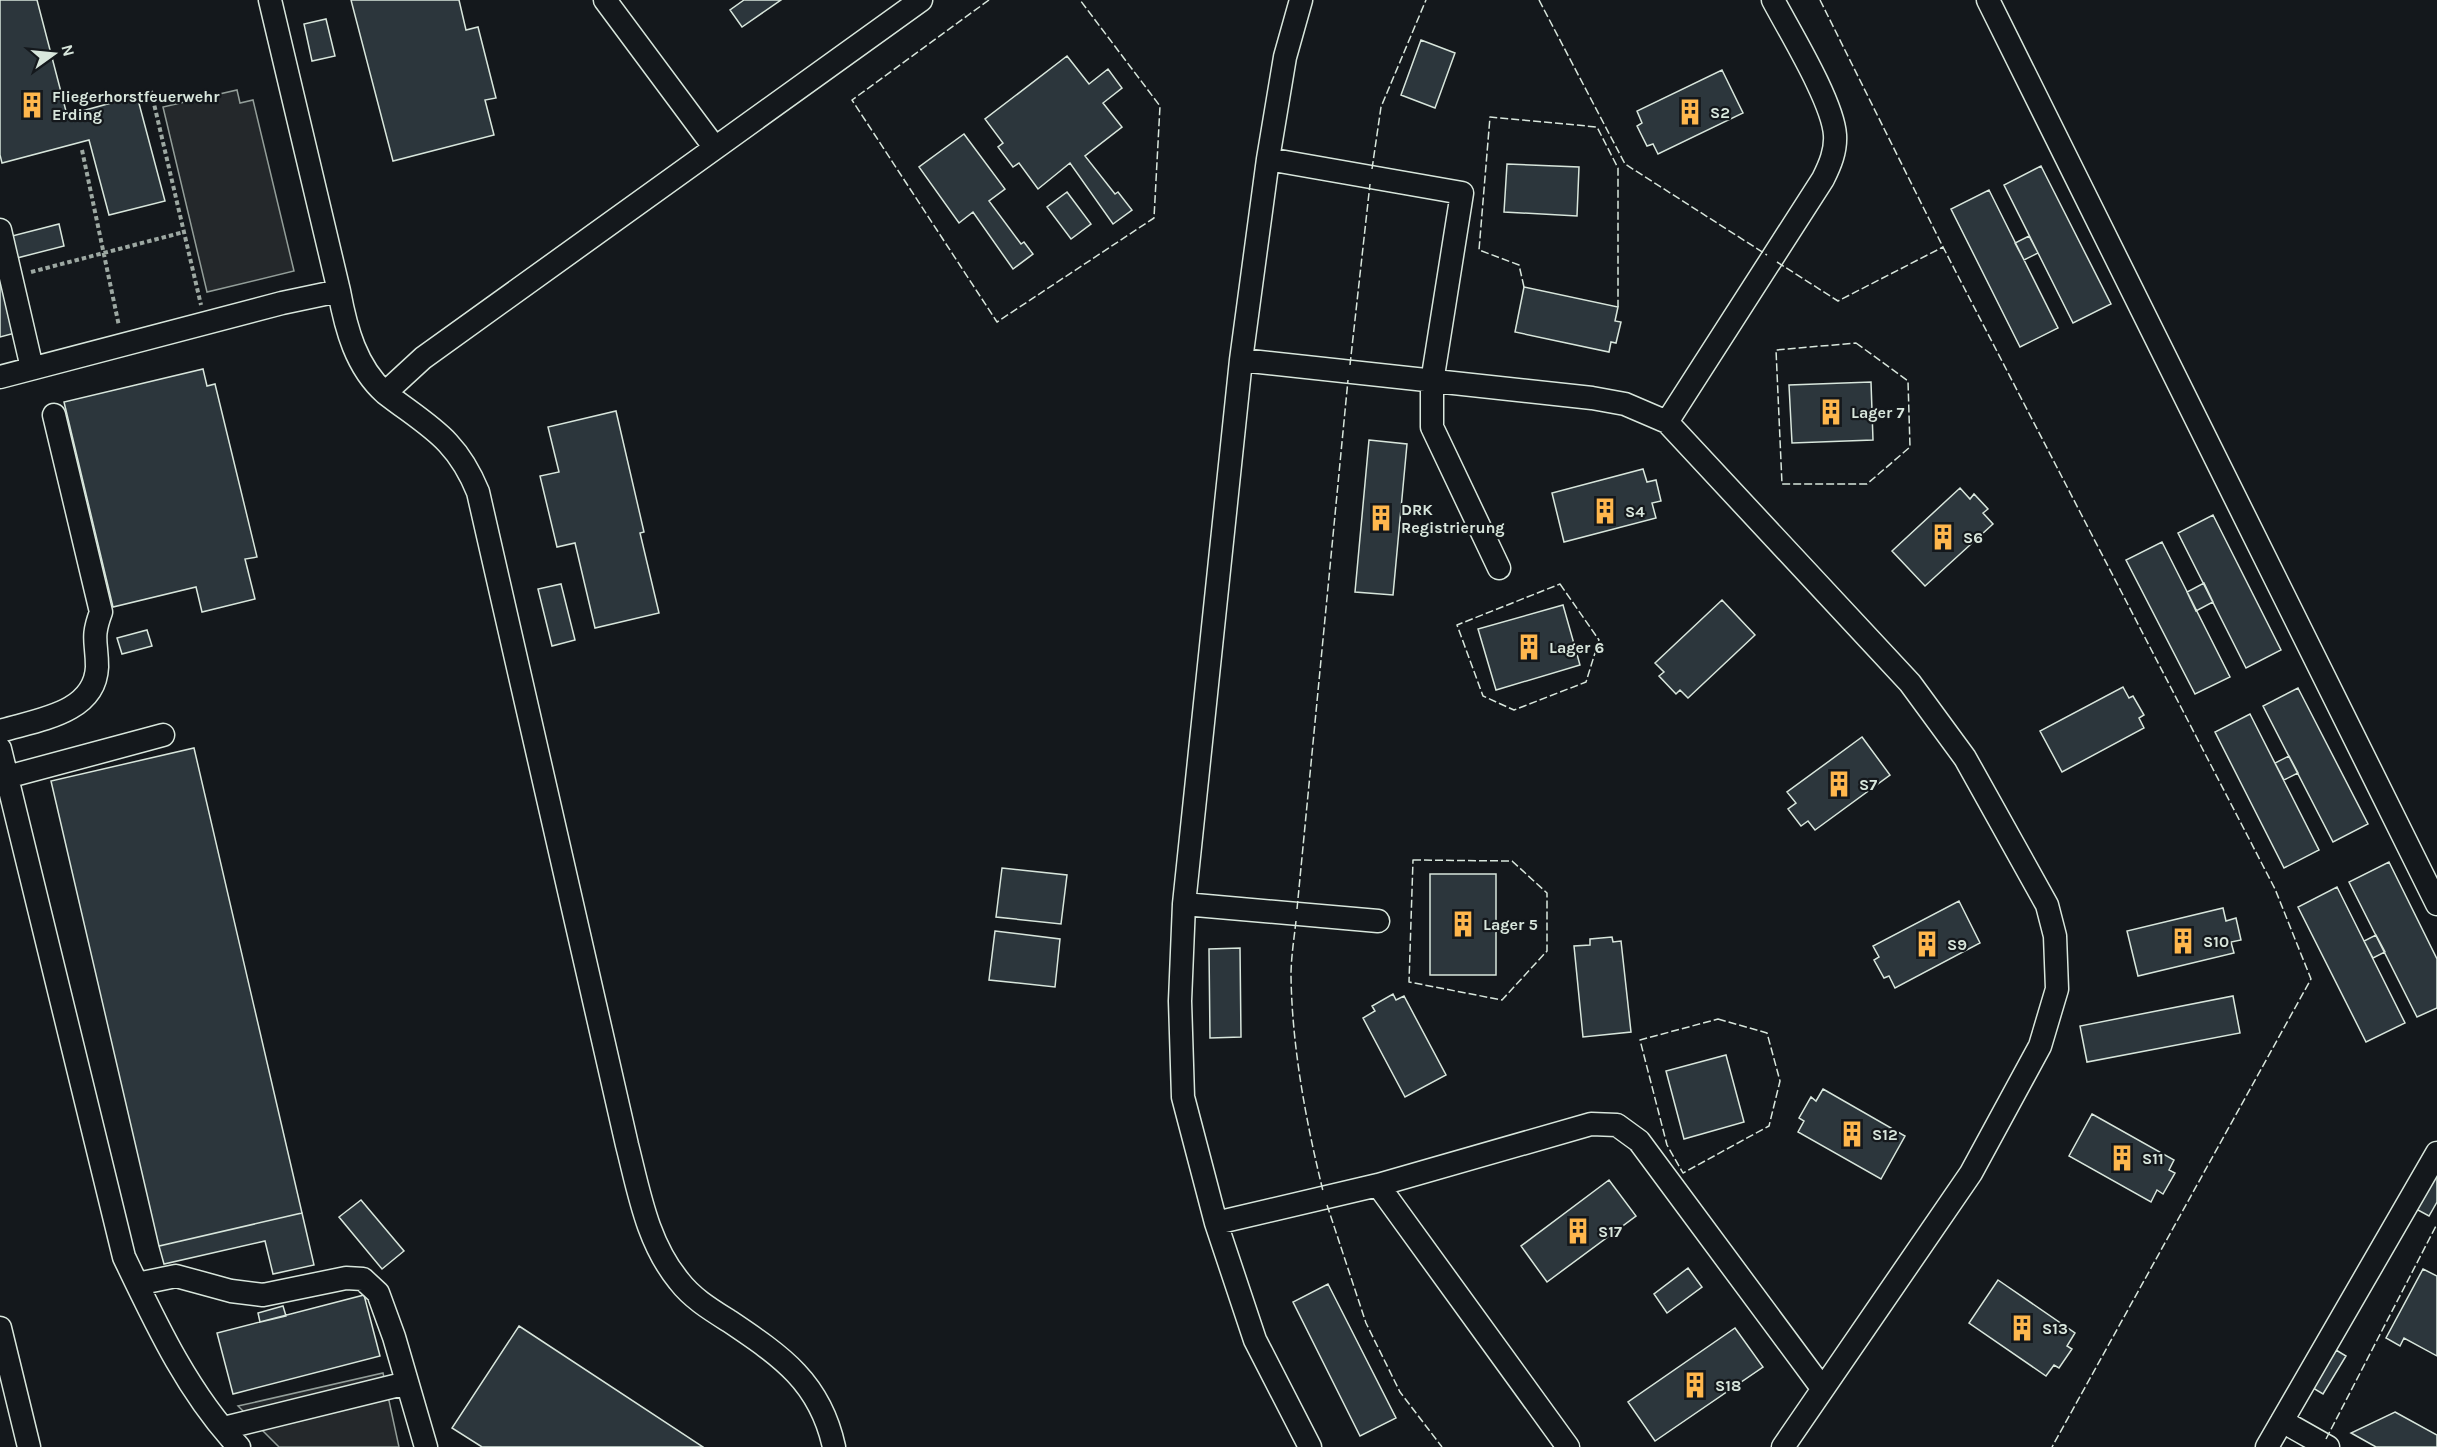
<svg xmlns="http://www.w3.org/2000/svg" width="2437" height="1447" viewBox="0 0 2437 1447" font-family="Karla,sans-serif">
	<style>
		.parking { fill: #24282b; stroke: #939e99; stroke-width: 1.5 }
		.building { fill: #2c363c; stroke: #d8e6dc; stroke-width: 1.5 }
		.lines { fill: none; stroke-linecap: round; stroke-linejoin: round }
		.minor-casing { stroke: #d8e6dc; stroke-width: 25 }
		.path { stroke: #9da8a2; stroke-width: 4; stroke-dasharray: 4.5 3; stroke-linecap: butt }
		.minor { stroke: #14181c; stroke-width: 22 }
		.fence { stroke: #d8e6dc; stroke-width: 1.5; stroke-dasharray: 8 3; stroke-linecap: butt }
		.labels { text-anchor: middle; stroke-width: 4.5; stroke-linejoin: round; paint-order: stroke }
		.poi-label { font-size: 16px; font-weight: bold; fill: #d8e6dc; stroke: #14181c; text-anchor: start }
	</style>
	<rect width="100%" height="100%" fill="#14181c"/>
	<path class="parking" d="M237,90L240,103L253,100L294,271L207,292L163,107Z
		M383,1373L399,1447H279L238,1406Z"/>
	<path class="building" d="M0,0H37L67,115L137,96L165,201L109,215L89,140L2,163L0,155Z
		M351,0H459L466,30L478,27L496,98L485,100L494,135L393,161Z
		M744,0H781L742,27L730,10Z
		M326,19L335,56L312,61L304,24Z
		M1421,40L1455,53L1435,108L1401,95Z
		M1067,56L1089,84L1108,69L1122,88L1103,103L1122,127L1085,156L1115,194L1118,192L1132,210L1113,224L1070,163L1038,189L1019,163L1013,167L998,147L1003,143L985,119Z
		M1722,70L1743,113L1658,154L1653,144L1647,146L1637,126L1642,123L1637,111Z
		M964,134L1005,189L989,201L1021,244L1024,242L1033,254L1013,269L973,212L959,223L919,167Z
		M1507,164L1579,167L1577,216L1504,212Z
		M2041,166L2111,304L2073,323L2004,185Z
		M1989,190L2058,328L2020,347L1951,209Z
		M1067,192L1091,224L1071,239L1047,207Z
		M59,224L64,246L17,258L12,236Z
		M2029,236L2038,253L2024,260L2015,243Z
		M0,280L15,333L0,337Z
		M1524,287L1618,307L1615,321L1621,322L1616,343L1611,342L1609,352L1515,332Z
		M203,369L207,386L215,384L257,557L245,559L255,599L202,612L196,587L113,607L64,402Z
		M1871,382L1873,440L1792,443L1789,385Z
		M616,411L644,532L640,533L659,613L595,628L575,543L557,547L540,476L559,472L548,427Z
		M1369,440L1407,444L1393,595L1355,592Z
		M1643,469L1647,482L1656,480L1661,501L1652,503L1656,518L1564,542L1552,493Z
		M1960,488L1970,499L1974,494L1988,509L1983,513L1993,524L1925,586L1892,551Z
		M2213,515L2281,650L2246,668L2178,533Z
		M2162,542L2230,677L2195,694L2126,560Z
		M2204,583L2213,602L2196,611L2187,592Z
		M561,584L575,640L552,646L538,589Z
		M1722,600L1755,635L1688,698L1680,690L1676,694L1659,676L1664,672L1655,663Z
		M1563,605L1580,665L1496,690L1478,629Z
		M147,630L152,646L122,654L117,638Z
		M2123,687L2129,698L2133,696L2144,715L2139,718L2144,728L2062,772L2040,731Z
		M2298,688L2368,824L2333,842L2263,706Z
		M2250,714L2319,850L2284,868L2215,732Z
		M1862,737L1890,775L1815,830L1808,821L1801,826L1788,809L1796,803L1787,792Z
		M194,748L302,1213L159,1246L51,781Z
		M2289,756L2298,773L2284,780L2275,763Z
		M2389,862L2437,959V1008L2417,1017L2349,882Z
		M1002,868L1067,875L1061,924L996,917Z
		M1430,874H1496V975H1430Z
		M2337,887L2405,1023L2366,1042L2298,907Z
		M1959,901L1980,943L1895,988L1889,976L1884,978L1874,960L1879,957L1873,946Z
		M2223,908L2226,921L2236,918L2241,940L2231,942L2234,953L2138,976L2127,931Z
		M995,931L1060,939L1055,987L989,980Z
		M2376,935L2385,952L2373,958L2364,941Z
		M1612,937L1613,942L1621,941L1631,1032L1583,1037L1574,946L1590,945V939Z
		M1240,948L1241,1037L1210,1038L1209,949Z
		M1393,994L1396,1000L1404,996L1446,1075L1405,1097L1363,1018L1375,1011L1372,1006Z
		M2233,996L2240,1033L2087,1062L2080,1026Z
		M1726,1055L1744,1122L1684,1139L1666,1071Z
		M1823,1089L1905,1136L1881,1179L1798,1132L1804,1121L1799,1118L1811,1097L1816,1101Z
		M2092,1114L2174,1160L2169,1170L2175,1173L2163,1194L2157,1190L2151,1202L2069,1156Z
		M2437,1170V1202L2429,1216L2416,1209Z
		M1609,1180L1636,1216L1547,1282L1521,1246Z
		M361,1200L404,1251L382,1269L339,1217Z
		M302,1213L314,1265L273,1274L265,1241L164,1264L159,1246Z
		M1688,1268L1702,1287L1667,1313L1654,1294Z
		M2423,1269L2437,1276V1356L2404,1338L2400,1346L2386,1338Z
		M1998,1280L2075,1333L2067,1346L2072,1349L2059,1368L2054,1365L2046,1376L1969,1323Z
		M1328,1284L1396,1418L1360,1436L1293,1302Z
		M364,1295L380,1356L233,1394L217,1333Z
		M283,1306L286,1316L260,1322L258,1313Z
		M519,1326L703,1447H482L452,1428Z
		M1735,1328L1763,1367L1655,1441L1628,1402Z
		M2336,1350L2346,1356L2323,1394L2313,1388Z
		M2395,1412L2437,1435V1447H2376L2351,1433Z"/>
	<g class="lines">
		<g class="minor-casing">
			<path id="minor" d="M605,0L715,148
				M1301,0L1285,57L1268,159L1241,360L1184,904L1180,1001L1183,1097L1216,1223L1255,1340L1310,1447
				M1988,0L2437,904
				M1268,159L1462,193L1432,382V427L1499,568
				M0,230L32,368
				M339,291C346,329 356,367 385,393
				M1241,360L1592,398L1625,404L1667,422L1823,179C1830,165 1836,151 1835,135C1833,102 1790,32 1773,0
				M0,377L282,303L339,291L270,0
				M1667,422L1910,683L1965,758L2047,905L2055,936L2057,989L2040,1046L1971,1173L1783,1447
				M0,731C36,720 95,714 97,667C97,641 91,639 101,612L54,415
				M0,749L124,1257C156,1324 188,1393 239,1447
				M7,777L163,735
				M1184,904L1378,921
				M1378,1185L1568,1447
				M1216,1223L1378,1185L1591,1124L1617,1125L1639,1141L1822,1388
				M137,1284L176,1276L231,1291L263,1295L346,1278L363,1279L378,1293L394,1337L426,1447
				M0,1328L29,1447
				M2282,1421L2328,1447
				M224,1428L407,1383
				M834,1447C820,1382 781,1356 729,1321C710,1309 692,1298 679,1281C647,1242 639,1192 627,1145L478,492C456,438 429,427 385,393L423,358L921,0
				M2267,1447L2437,1153"/>
		</g>
		<path class="path" d="M151,91L201,305
			M82,150L119,326
			M31,272L184,232"/>
		<use href="#minor" class="minor"/>
		<path class="fence" d="M989,0L852,100L997,322L1154,218L1160,106L1080,0
			M1539,0L1625,164L1767,255
			M1820,0L1943,247L2275,889L2311,979L2052,1447
			M1372,169L1381,107L1426,0
			M1777,262L1838,301L1943,247
			M1524,287L1519,265L1479,250L1490,117L1597,127L1618,168V307
			M1856,343L1908,381L1910,447L1867,484H1782L1776,350Z
			M1350,365L1370,184
			M1560,584L1599,640L1586,682L1514,710L1483,696L1457,625Z
			M1413,860L1512,861L1547,893V951L1502,1000L1409,982Z
			M1297,909L1348,380
			M1296,921C1294,939 1291,958 1291,976C1292,1047 1306,1122 1323,1191
			M1718,1019L1767,1033L1780,1081L1769,1126L1683,1173L1667,1145L1640,1040Z
			M1327,1205L1366,1323L1400,1392L1442,1447
			M2326,1439L2437,1224"/>
	</g>
	<defs>
		<g id="building-bare" transform="scale(2.07)"><path d="M-4-6H4V6H1V3H-1V6H-4ZM-2.5-4.3h1.7v1.8h-1.7ZM.8-4.3h1.7v1.8H.8ZM-2.5-1h1.7V.8h-1.7ZM.8-1h1.7V.8H.8Z" fill="#ffb74d" stroke="#14181c" stroke-width="2.5" paint-order="stroke"/></g>
	</defs>
	<g fill-rule="evenodd">
		<use href="#building-bare" x="32" y="105"/>
		<use href="#building-bare" x="1690" y="112"/>
		<use href="#building-bare" x="1831" y="412"/>
		<use href="#building-bare" x="1605" y="511"/>
		<use href="#building-bare" x="1381" y="518"/>
		<use href="#building-bare" x="1943" y="537"/>
		<use href="#building-bare" x="1529" y="647"/>
		<use href="#building-bare" x="1839" y="784"/>
		<use href="#building-bare" x="1463" y="924"/>
		<use href="#building-bare" x="2183" y="941"/>
		<use href="#building-bare" x="1927" y="944"/>
		<use href="#building-bare" x="1852" y="1134"/>
		<use href="#building-bare" x="2122" y="1158"/>
		<use href="#building-bare" x="1578" y="1231"/>
		<use href="#building-bare" x="2022" y="1328"/>
		<use href="#building-bare" x="1695" y="1385"/>
	</g>
	<g class="labels">
		<g class="poi-label">
			<text x="52" y="102">Fliegerhorstfeuerwehr<tspan x="52" dy="18">Erding</tspan></text>
			<text x="1710" y="118">S2</text>
			<text x="1851" y="418">Lager 7</text>
			<text x="1401" y="515">DRK<tspan x="1401" dy="18">Registrierung</tspan></text>
			<text x="1625" y="517">S4</text>
			<text x="1963" y="543">S6</text>
			<text x="1549" y="653">Lager 6</text>
			<text x="1859" y="790">S7</text>
			<text x="1483" y="930">Lager 5</text>
			<text x="2203" y="947">S10</text>
			<text x="1947" y="950">S9</text>
			<text x="1872" y="1140">S12</text>
			<text x="2142" y="1164">S11</text>
			<text x="1598" y="1237">S17</text>
			<text x="2042" y="1334">S13</text>
			<text x="1715" y="1391">S18</text>
		</g>
	</g>
	<g transform="translate(54 54) rotate(75)" stroke="#14181c" stroke-width="4.5" paint-order="stroke">
	<path d="M0-4.5L10 22L0 15L-10 22Z" fill="#d8e6dc"/>
	<text y="-9" font-size="16" font-weight="bold" text-anchor="middle" fill="#d8e6dc">N</text>
	</g>
</svg>
